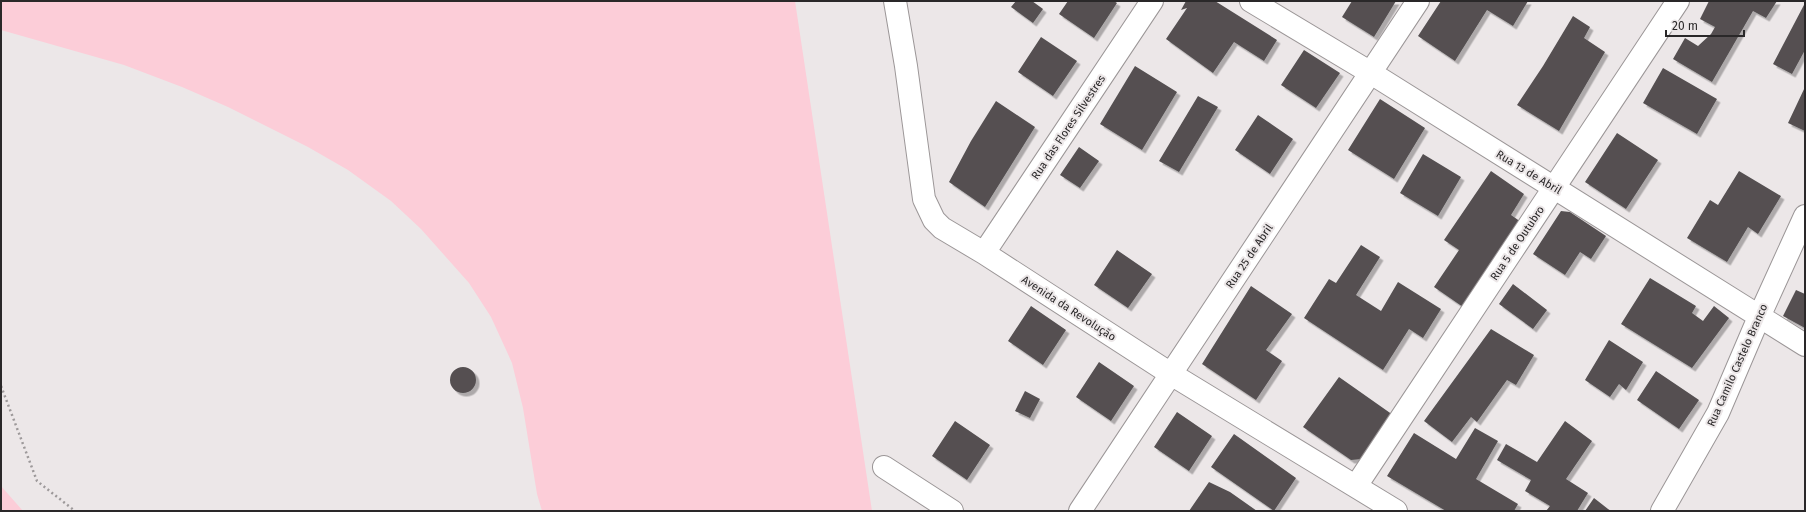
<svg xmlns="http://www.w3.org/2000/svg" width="1806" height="512" viewBox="0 0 1806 512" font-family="'Fira Sans',sans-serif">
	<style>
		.green { fill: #fccdd8 }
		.building { fill: #545051; filter: url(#shadow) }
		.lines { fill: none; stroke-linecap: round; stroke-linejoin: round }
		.minor-casing { stroke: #9b9697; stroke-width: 24 }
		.path { stroke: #9d999a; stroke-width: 2.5; stroke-dasharray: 2 3; stroke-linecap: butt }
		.minor { stroke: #fff; stroke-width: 22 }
		.labels { text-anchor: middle; stroke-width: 4; stroke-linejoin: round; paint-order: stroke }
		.street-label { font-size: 11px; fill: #2a2829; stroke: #ece7e8 }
	</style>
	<defs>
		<filter id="shadow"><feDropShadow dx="3.5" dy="3.5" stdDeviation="0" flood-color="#0004"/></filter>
	</defs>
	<rect width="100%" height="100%" fill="#ece7e8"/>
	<path class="green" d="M1,1H795L872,511H542L537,494L523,408L512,363L491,317L469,283L421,229L391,201L348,170L308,147L228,107L182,87L124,65L1,30Z
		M1,486L23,511H1Z"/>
	<path class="building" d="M1016,1H1032L1043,9L1033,23L1011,7Z
		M1068,1H1114L1117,3L1094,38L1059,14Z
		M1186,1H1215L1277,40L1264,61L1234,42L1213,73L1166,39L1187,8L1181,10Z
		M1352,1H1396L1374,37L1342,17Z
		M1441,1H1528L1513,26L1487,10L1455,61L1418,36Z
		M1709,1H1777L1766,18L1753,11L1712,82L1673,59L1685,38L1698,46L1711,34L1715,27L1700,19Z
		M1805,3V50L1792,74L1773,64Z
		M1573,16L1590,27L1584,38L1605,52L1559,131L1517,105L1543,66Z
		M1041,37L1077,61L1053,96L1018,72Z
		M1304,50L1340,73L1316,108L1281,85Z
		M1135,66L1177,92L1142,150L1100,124Z
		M1663,68L1717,99L1697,134L1643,103Z
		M1805,87V131L1788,123Z
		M1198,96L1218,107L1179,172L1159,161Z
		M1380,99L1425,128L1394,179L1348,150Z
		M996,101L1035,127L985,207L949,182L971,141Z
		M1258,115L1293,139L1270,174L1235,150Z
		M1617,133L1658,160L1626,209L1585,182Z
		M1079,147L1099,161L1080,188L1060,175Z
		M1423,154L1461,177L1438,216L1400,193Z
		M1491,171L1524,194L1511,215L1521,222L1463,307L1434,287L1459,250L1444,240Z
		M1739,171L1781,196L1758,234L1748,227L1727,262L1687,238L1710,200L1718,205Z
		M1561,211L1570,212L1606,236L1591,259L1580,252L1565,275L1533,254Z
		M1361,245L1380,257L1356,295L1381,311L1398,282L1441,309L1423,338L1409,329L1383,370L1304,318L1329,279L1336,283Z
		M1117,250L1152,274L1128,308L1094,285Z
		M1650,278L1696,306L1692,313L1703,321L1714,306L1729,318L1692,368L1621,324Z
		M1513,284L1547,310L1533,329L1499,304Z
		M1251,286L1292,314L1266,350L1282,361L1256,400L1202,364Z
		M1796,290L1805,294V328L1783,316Z
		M1031,306L1066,330L1043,365L1008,341Z
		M1491,329L1534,355L1516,385L1507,380L1477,422L1471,417L1452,442L1424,421Z
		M1609,340L1643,362L1626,390L1619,384L1610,397L1585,380Z
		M1099,362L1134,386L1111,421L1076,397Z
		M450 380a13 13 0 1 1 26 0a13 13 0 1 1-26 0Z
		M1656,371L1699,400L1679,429L1637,400Z
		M1339,377L1393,415L1362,459L1351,460L1303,427Z
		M1025,391L1040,399L1030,418L1015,411Z
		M1177,412L1212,436L1189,471L1154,447Z
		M955,421L990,445L967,480L932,456Z
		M1565,421L1592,441L1566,479L1588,493L1577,511H1546L1550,506L1525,491L1531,480L1497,460L1506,444L1537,462Z
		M1475,428L1498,441L1476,479L1518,504L1514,511H1446L1387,476L1414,433L1456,459Z
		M1234,434L1296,478L1274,511L1211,467Z
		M1209,482L1230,492L1257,511H1189Z
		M1594,498L1608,509L1611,511H1585Z"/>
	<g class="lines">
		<g class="minor-casing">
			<path id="minor" d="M895,1L906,66L924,199L934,220L942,228L984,253L1171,374L1396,511
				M1251,1L1371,73L1805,345
				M984,253L1152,1
				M884,467L952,511
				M1356,486L1678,1
				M1080,511L1418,1
				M1662,511L1718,413L1759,317L1805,216"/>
		</g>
		<path class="path" d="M1,386L37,481L75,511"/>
		<use href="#minor" class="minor"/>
	</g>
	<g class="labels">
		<g class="street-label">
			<text transform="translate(1068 127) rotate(-56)" y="4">Rua das Flores Silvestres</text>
			<text transform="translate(1529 172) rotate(31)" y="4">Rua 13 de Abril</text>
			<text transform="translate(1517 243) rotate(-56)" y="4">Rua 5 de Outubro</text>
			<text transform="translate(1249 256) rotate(-56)" y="4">Rua 25 de Abril</text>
			<text transform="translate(1069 308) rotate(33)" y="4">Avenida da Revolução</text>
			<text transform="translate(1737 365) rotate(-66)" y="4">Rua Camilo Castelo Branco</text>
		</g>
	</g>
	<rect width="1806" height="512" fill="none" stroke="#2a2829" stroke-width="4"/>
	<path d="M1666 30v6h78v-6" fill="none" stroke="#2a2829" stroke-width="2"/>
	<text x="1672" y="30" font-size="12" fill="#2a2829" stroke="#ece7e8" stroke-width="3" paint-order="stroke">20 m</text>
</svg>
